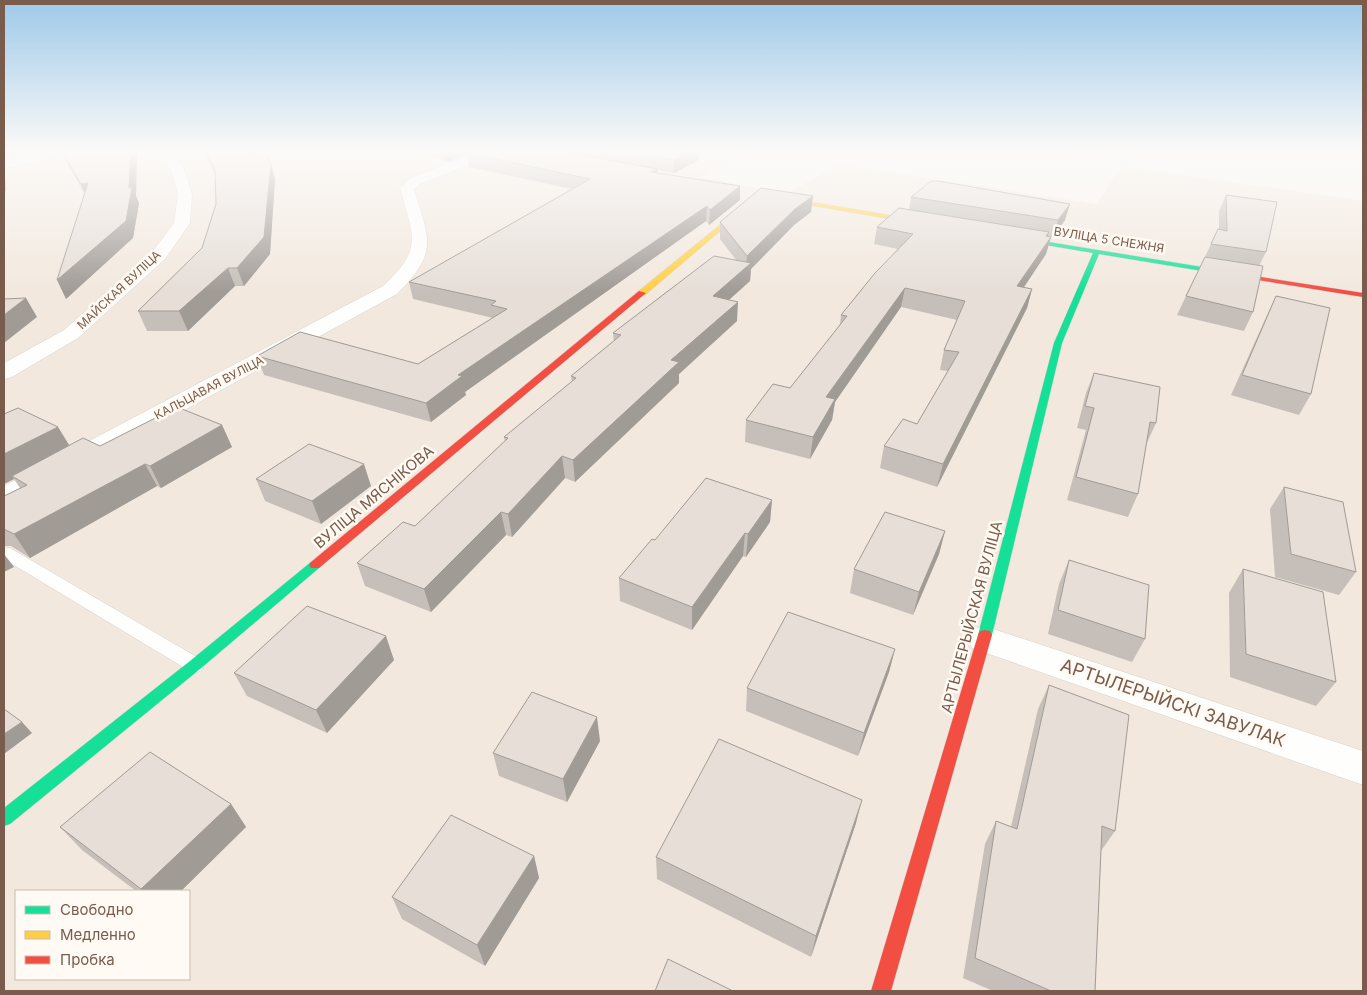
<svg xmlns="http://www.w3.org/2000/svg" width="1367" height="995" viewBox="0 0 1367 995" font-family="Inter,sans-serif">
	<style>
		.residential { fill: #f2e8de; fill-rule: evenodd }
		.green { fill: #e7f0db }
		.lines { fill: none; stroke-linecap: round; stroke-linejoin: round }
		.lane-casing { stroke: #d7d1cb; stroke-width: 1 }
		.street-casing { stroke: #d7d1cb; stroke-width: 1 }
		.fast-casing { stroke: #d9d2cb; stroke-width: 1 }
		.slow-casing { stroke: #d9d2cb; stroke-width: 1 }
		.jam-casing { stroke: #d9d2cb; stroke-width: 1 }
		.lane { fill: #fefefd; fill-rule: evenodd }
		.street { fill: #fefefd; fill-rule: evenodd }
		.fast { fill: #16e098; fill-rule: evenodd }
		.slow { fill: #ffcf43; fill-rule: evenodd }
		.jam { fill: #f24e42; fill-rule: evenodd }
		.wall { fill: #c6bfb9 }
		.shaded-wall { fill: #a19b96 }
		.building { fill: #e6ded7; stroke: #a19b96 }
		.labels { text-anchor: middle; stroke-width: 5; stroke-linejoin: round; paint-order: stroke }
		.far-street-label { font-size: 12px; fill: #7a5c4d; stroke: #fffaf3 }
		.street-label { font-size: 15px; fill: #7a5c4d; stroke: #fffaf3 }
		.near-street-label { font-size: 18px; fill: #7a5c4d; stroke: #fffaf3 }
	</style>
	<rect width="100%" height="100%" fill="#f9f5f0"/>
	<path class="residential" d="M4,152H741L747,153L701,177L787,194L838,164L1097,204L1121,166L1363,201V991H4ZM16,891H189V979H16Z"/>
	<path class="green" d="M1057,152H1139L1131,163Z"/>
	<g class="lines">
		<g class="lane-casing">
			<path id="lane" d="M1358,152H1363V154L1359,153Z
				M4,547L10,548L202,660L204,665L202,670L195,673L188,670L4,559Z"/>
		</g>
		<g class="street-casing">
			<path id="street" d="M43,152H67L65,155L4,169V161Z
				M154,152H168L183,166L192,194L190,223L188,226L165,259L78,338L12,377L4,379V363L64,330L153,251L174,223L178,194L170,167Z
				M478,152H496L494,155L420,184L414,189C430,241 438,253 397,294L14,503L4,506V486L383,286C424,248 413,237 400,188L410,178Z
				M984,626L1363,751V785L972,648L967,639L972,630Z"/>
		</g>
		<g class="fast-casing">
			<path id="fast" d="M1012,236L1245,274L1249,276L1245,278L1099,254L1062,343L992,635L990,639L985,640L980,639L978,635L1054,343L1093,253L1010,239L1009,238Z
				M315,561L319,562L321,565L319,568L200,669L10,824L4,826V808L190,661L311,562Z"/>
		</g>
		<g class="slow-casing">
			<path id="slow" d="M775,196L925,221L928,223L925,225L773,199L772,198Z
				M747,203L752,204L645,295H639V291Z"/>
		</g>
		<g class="jam-casing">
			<path id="jam" d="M1242,274L1363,293V297L1245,278H1242Z
				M639,291L646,293L319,568H311L309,565L311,562Z
				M985,630L990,631L992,635L891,991H871L978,635L980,631Z"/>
		</g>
		<use href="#lane" class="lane"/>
		<use href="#street" class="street"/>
		<use href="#fast" class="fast"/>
		<use href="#slow" class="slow"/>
		<use href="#jam" class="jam"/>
	</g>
	<path class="wall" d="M61,152H137L136,196L139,203L133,238L66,299L84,193Z
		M204,152H266L275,179L270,254L244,286H235L188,331H147L138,311L202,248L216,204L215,175Z
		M423,152H699V160L674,173L657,170L658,173L740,200L709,225L706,221L465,392L466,395L431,422L264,375L257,356L418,364L493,318L413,299L409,282L572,189L469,167L467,154L447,162Z
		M1226,195L1266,252L1259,266L1253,312L1244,331L1177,315L1186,296L1205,257L1211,244L1219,229V211Z
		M911,197L1065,220L1053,237L1048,236V237H1051L1046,254L1024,287L1032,289L1027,308L937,487L880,468L884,446L917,424L948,371L940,370L944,350L957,320L901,307L835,402L832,420L810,459L745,442L746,420L790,388L840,325L841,315L898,249L874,244L877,227L909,210Z
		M811,212L794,225L751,269L750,281L729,300L737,321L679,374V383L575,482L565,478L512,537L506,535L431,612L365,586L357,563L415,526L505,441L504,437L572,382L571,376L614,342L613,333L736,260L720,239V222Z
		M1276,296L1311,394L1299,415L1231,395L1267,315Z
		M1094,373L1156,423L1146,445L1138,494L1128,517L1067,500L1086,430L1077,428L1086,393Z
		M4,414L70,446H100L222,425L232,447L161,488L157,486L30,558L11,546H4V496L20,488L14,479L4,484Z
		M256,479L371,486L321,524L265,501Z
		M1284,487L1356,572L1339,595L1275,577L1270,509Z
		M772,500L770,522L746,557L743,556L692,630L620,601L619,578L655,540Z
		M945,531L939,554L913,615L850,593L854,569Z
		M1069,560L1145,639L1132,662L1048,634L1059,584Z
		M1243,569L1336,682L1316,706L1230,677L1229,593Z
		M895,649L889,672L858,756L746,711L747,688Z
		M394,660L327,733L247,696L234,673Z
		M1049,685L1115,831L1101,851L1095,991H993L963,978L985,844L996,821L1011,827L1038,709Z
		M600,741L567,802L499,776L493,753Z
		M231,804L246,827L181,891H136L82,850L60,827Z
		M856,823L811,957L657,879L656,857Z
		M534,856L539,878L485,966L402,919L392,897Z"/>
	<path class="shaded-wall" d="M4,152H19L4,156Z
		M131,152H137L136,196L139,203L133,238L66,299L57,280L129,188Z
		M445,152H472L447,162Z
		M689,152H699V160L674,173V160Z
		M271,164L275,179L270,254L244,286L237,268Z
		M4,169L5,171L6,191L4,192Z
		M657,169L658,182L651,172Z
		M88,183V199L81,184Z
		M740,186V200L709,225L710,210Z
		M813,196L811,212L794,225L751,269L750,281L712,315L713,296L746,267L747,256L795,209Z
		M1070,204L1065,220L1053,237L1058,220Z
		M707,206L706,221L465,392L466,395L431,422L426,403L458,375Z
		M1049,232L1045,246L1051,237L1046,254L1012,305L1017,286L1046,236Z
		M228,268L235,286L188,331L179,311Z
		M905,288L901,307L835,402L832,420L810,459L813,437L826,397Z
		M1032,289L1027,308L937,487L943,464Z
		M26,298L37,317L4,343V315Z
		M738,302L737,321L679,374V383L575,482L573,460L671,360Z
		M222,425L232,447L161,488L150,466Z
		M58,427L71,448L12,476L14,479L4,484V454Z
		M562,456L565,478L512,537L508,514Z
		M145,464L157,486L30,558L14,534Z
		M364,464L371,486L321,524L312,501Z
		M772,500L770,522L746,557L748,534Z
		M501,512L506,535L431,612L424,589Z
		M945,531L939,554L913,615L919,592Z
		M745,533L743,556L692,630V607Z
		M4,554L14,567L4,572Z
		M386,636L394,660L327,733L316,710Z
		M895,649L889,672L858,756L864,733Z
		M597,717L600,741L567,802L563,779Z
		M22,722L32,733L4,754V734Z
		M862,800L856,823L811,957L816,936Z
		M231,804L246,827L181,891H143L141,889Z
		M534,856L539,878L485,966L477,945Z"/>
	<path class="building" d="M62,152H131L129,188L132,187L126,221L57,280L88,183L81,184Z
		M206,152H266L271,164L264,237L237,268H228L179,311H138L202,248L216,204L215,170Z
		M470,152H565L657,169L651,172L740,186L710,210L707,206L458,375L462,376L426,403L257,356L300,332L418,364L507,309L491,305L496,301L409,282L590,179L467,153Z
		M631,152H689L674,160Z
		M931,181H938L1070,204L1058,220L911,197Z
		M761,188L813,196L795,209L747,256L720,222Z
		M1226,195L1277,202L1266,252L1211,244L1218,229L1227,231Z
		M899,208L1049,232L1046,236L1051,237L1017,286L1032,289L943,464L884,446L903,419L917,424L959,352L944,350L965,301L905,288L826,397L835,399L813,437L746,420L773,384L790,388L847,316L841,315L875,273L913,234L877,227Z
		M714,256L751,263L713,296L738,302L671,360L679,362L573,460L562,456L508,514L501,512L424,589L357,563L403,522L415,526L508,438L504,437L576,378L571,376L621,335L613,333Z
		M1205,257L1263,266L1253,312L1186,296Z
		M1276,296L1330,308L1311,394L1242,375Z
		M26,298L4,315V299Z
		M1094,373L1160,387L1156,423L1150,422L1138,494L1076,477L1094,408L1085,406Z
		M177,407L222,425L150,466L145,464L14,534L4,529V496L27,485L12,476L83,438L100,446Z
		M18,408L58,427L4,454V414Z
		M309,444L364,464L312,501L256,479Z
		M706,478L772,500L748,534L745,533L692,607L619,578L652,539L655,540Z
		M1284,487L1343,502L1356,572L1291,554Z
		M885,512L945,531L919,592L854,569Z
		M1069,560L1149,585L1145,639L1058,610Z
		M1243,569L1323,592L1336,682L1246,654Z
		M307,606L386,636L316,710L234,673Z
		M788,612L895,649L864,733L747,688Z
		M1049,685L1129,715L1115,831L1102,826L1095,991H1051L975,958L996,821L1017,829Z
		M532,692L597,717L563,779L493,753Z
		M4,709L22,722L4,734Z
		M719,739L862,800L816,936L656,857Z
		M150,752L231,804L141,889L60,827Z
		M451,815L534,856L477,945L392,897Z
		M668,959L733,991H655Z"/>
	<linearGradient id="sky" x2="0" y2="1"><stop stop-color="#9ec9e9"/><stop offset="0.52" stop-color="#fcfaf8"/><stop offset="1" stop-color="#fcfaf8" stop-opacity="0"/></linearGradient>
	<rect width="1367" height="292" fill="url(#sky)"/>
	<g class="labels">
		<g class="far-street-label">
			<text transform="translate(1109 240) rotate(9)" y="4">ВУЛІЦА 5 СНЕЖНЯ</text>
			<text transform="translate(119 290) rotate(-43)" y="4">МАЙСКАЯ ВУЛІЦА</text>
			<text transform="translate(209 388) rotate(-28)" y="4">КАЛЬЦАВАЯ ВУЛІЦА</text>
		</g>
		<g class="street-label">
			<text transform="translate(374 497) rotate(-40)" y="5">ВУЛІЦА МЯСНІКОВА</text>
			<text transform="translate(972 617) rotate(-75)" y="5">АРТЫЛЕРЫЙСКАЯ ВУЛІЦА</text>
		</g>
		<g class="near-street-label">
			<text transform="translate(1173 703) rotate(19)" y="6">АРТЫЛЕРЫЙСКІ ЗАВУЛАК</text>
		</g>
	</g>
	<rect width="1367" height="995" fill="none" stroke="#7a5c4d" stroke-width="10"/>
	<rect x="15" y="890" width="175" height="90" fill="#fffaf3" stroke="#cabbb1"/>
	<rect x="25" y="906" width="25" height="8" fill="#16e098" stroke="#cabbb1"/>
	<text x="60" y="915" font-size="15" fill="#7a5c4d">Свободно</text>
	<rect x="25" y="931" width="25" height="8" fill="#ffcf43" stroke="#cabbb1"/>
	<text x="60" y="940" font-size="15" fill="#7a5c4d">Медленно</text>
	<rect x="25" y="956" width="25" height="8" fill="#f24e42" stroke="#cabbb1"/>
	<text x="60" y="965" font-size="15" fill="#7a5c4d">Пробка</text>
</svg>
